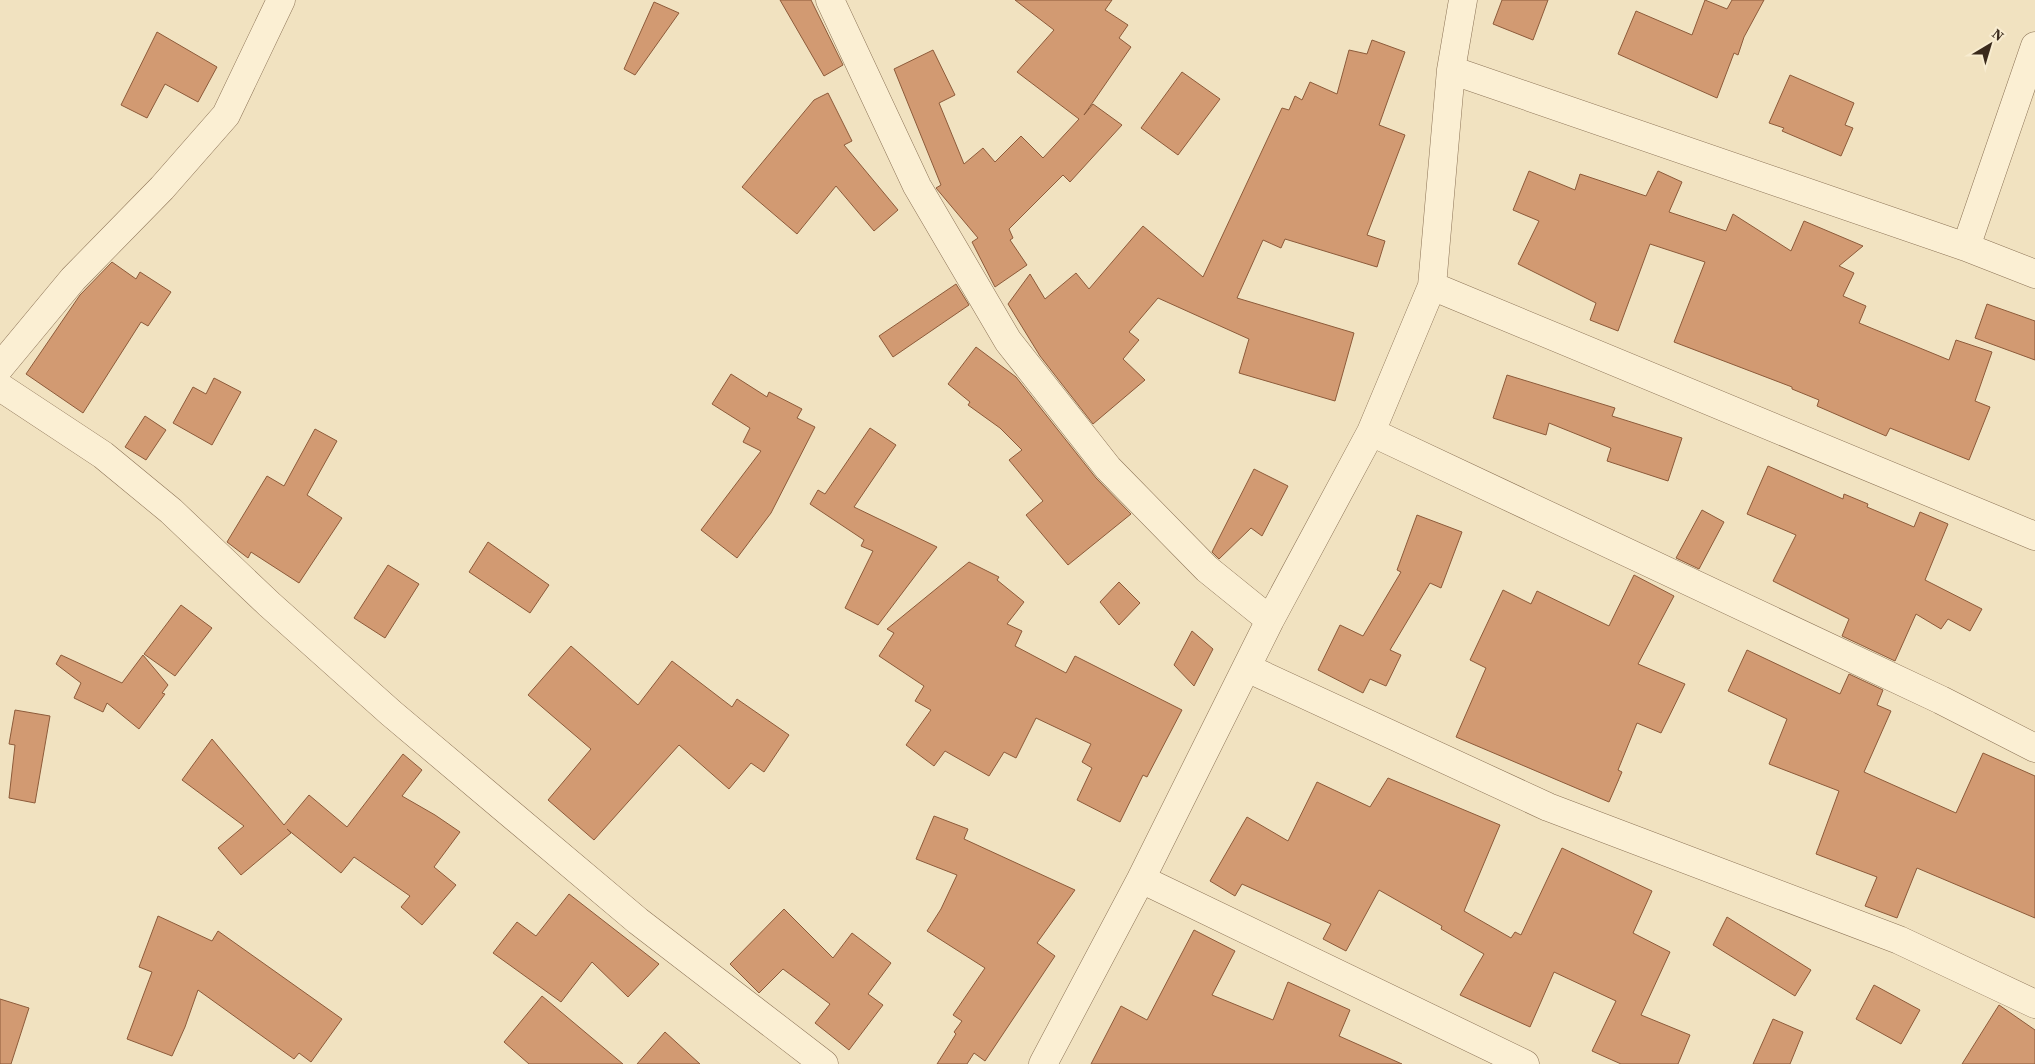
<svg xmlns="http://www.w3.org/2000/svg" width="2035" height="1064" viewBox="0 0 2035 1064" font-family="'Source Serif 4',serif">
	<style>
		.building { fill: #d29a72; stroke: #8d5b3a }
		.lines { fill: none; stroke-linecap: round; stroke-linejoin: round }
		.minor-casing { stroke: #8c7356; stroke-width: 29 }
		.minor { stroke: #fbefd3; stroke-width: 28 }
	</style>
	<rect width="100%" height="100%" fill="#f1e2c0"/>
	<path class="building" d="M780,0H811L843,65L824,76Z
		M1015,0H1112L1105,10L1128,25L1119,38L1131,47L1084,115L1093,104L1122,125L1070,182L1063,175L1009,229L1013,238L1010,240L1027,265L995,287L972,242L978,238L936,188L941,185L894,69L933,50L955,95L939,103L964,164L983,148L995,162L1021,136L1043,158L1079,119L1017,72L1054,30Z
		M1502,0H1548L1533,40L1493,24Z
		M1705,0L1727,9L1732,0H1764L1744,37L1738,55L1734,53L1717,98L1618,54L1636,11L1692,35Z
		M654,2L679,13L635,75L624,69Z
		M157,32L217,67L198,102L165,84L147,118L121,105Z
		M1372,40L1405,52L1379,125L1405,135L1367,235L1385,241L1377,267L1285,239L1281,248L1263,240L1237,298L1354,333L1335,401L1239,373L1249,339L1158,298L1129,332L1139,340L1123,359L1145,380L1093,424L1040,356L1008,304L1030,274L1045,299L1076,273L1089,289L1143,226L1203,277L1282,108L1289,110L1295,96L1302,100L1310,82L1337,94L1349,50L1367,54Z
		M1182,72L1220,99L1178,155L1141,128Z
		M1790,75L1854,103L1845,125L1853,128L1841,156L1782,131L1784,128L1769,123Z
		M828,93L852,141L844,145L898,210L874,231L836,186L797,234L742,187L814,100Z
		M1529,171L1575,190L1580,174L1646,196L1658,171L1682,182L1669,212L1726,231L1733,214L1791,251L1804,221L1863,246L1839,266L1854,273L1843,296L1866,306L1859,323L1949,360L1956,340L1992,352L1975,401L1990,407L1969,460L1890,428L1886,436L1817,406L1819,400L1792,389V387L1674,342L1705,262L1650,244L1618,331L1590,320L1596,303L1518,264L1539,221L1513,210Z
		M112,262L136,279L140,272L171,292L148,326L141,322L83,413L26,374L80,295Z
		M956,284L969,305L893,357L879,336Z
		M1987,304L2035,321V360L1975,338Z
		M976,347L1016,377L1096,478L1131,514L1068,565L1026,515L1043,501L1009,460L1022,450L1000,428L968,405L970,402L948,384Z
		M731,374L767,397L769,392L802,409L797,418L815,427L771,513L737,558L701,530L761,451L743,442L750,428L712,404Z
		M1507,375L1615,408L1612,416L1682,438L1668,481L1607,461L1611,448L1549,423L1546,435L1493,418Z
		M214,378L241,392L212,445L173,423L193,387L206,394Z
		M145,416L166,430L146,460L125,447Z
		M870,428L896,445L854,507L937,547L878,625L845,608L873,551L861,546L864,540L810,504L818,490L825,494Z
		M315,429L337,441L307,495L342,518L299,583L251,552L248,558L227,542L267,476L284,486Z
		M1768,466L1843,499L1844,494L1868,504L1867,507L1914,527L1920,512L1948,524L1925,580L1982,609L1970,631L1948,619L1941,629L1916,614L1895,661L1842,636L1849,619L1773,581L1796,535L1747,514Z
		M1254,469L1288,486L1262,536L1251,528L1219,559L1212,552Z
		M1702,510L1724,522L1699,569L1676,558Z
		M1417,515L1462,532L1441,588L1430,583L1390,650L1401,655L1386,686L1370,679L1363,693L1318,670L1340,625L1363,636L1401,572L1397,570Z
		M488,542L549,585L530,613L469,572Z
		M969,562L999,577L997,580L1024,602L1007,624L1022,631L1015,646L1066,673L1075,656L1182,710L1147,777L1143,775L1120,822L1077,800L1092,768L1082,762L1091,744L1036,718L1016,758L1004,752L989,776L945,751L934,766L906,745L931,710L915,701L924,686L879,656L894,633L887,629Z
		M388,565L419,584L385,638L354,618Z
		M1634,575L1674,596L1638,664L1685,684L1661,733L1637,723L1618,770L1622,772L1609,802L1456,737L1486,668L1470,660L1503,590L1531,604L1537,591L1609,626Z
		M1119,582L1140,603L1119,625L1100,602Z
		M181,605L212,628L175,676L144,654Z
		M1192,631L1213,649L1194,686L1174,665Z
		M571,646L638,705L672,661L732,707L737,699L789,735L764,772L751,763L729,789L679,745L594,840L548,800L591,749L528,695Z
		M1747,650L1840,694L1849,674L1883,690L1877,705L1891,711L1864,772L1956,813L1983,753L2035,776V918L1917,868L1897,918L1865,906L1877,877L1816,854L1839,791L1769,764L1787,719L1728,691Z
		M61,655L122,683L143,655L168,685L162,693L165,694L139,729L107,703L103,712L74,698L81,683L56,664Z
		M15,710L50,716L35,803L9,798L15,745L9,744Z
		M212,739L284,825L309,795L347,827L403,754L422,770L402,796L435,815L460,832L434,867L456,885L422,925L401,907L410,896L354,857L341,873L287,829L291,833L241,875L218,848L244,826L182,780Z
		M1388,778L1500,825L1464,911L1511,938L1515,932L1521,935L1562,848L1652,891L1633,933L1670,952L1641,1015L1690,1035L1678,1064H1621L1592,1051L1616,1001L1554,972L1530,1027L1460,995L1484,954L1441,929L1442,926L1379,890L1346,951L1323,939L1331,924L1242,884L1235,896L1210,881L1247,817L1288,841L1317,782L1370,807Z
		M934,816L968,829L964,839L1075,890L1037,943L1055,956L985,1061L974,1053L967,1064H937L956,1034L954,1032L962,1021L953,1015L985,968L927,931L941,909L957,875L916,859Z
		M569,894L659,964L628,997L592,962L561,1002L493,953L517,922L536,936Z
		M784,909L833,958L852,933L891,963L868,994L883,1005L849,1050L815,1023L830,1004L783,969L759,993L730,964Z
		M158,916L212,941L218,931L342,1019L311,1062L299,1053L294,1059L198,990L185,1027L172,1056L127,1039L152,972L139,967Z
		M1727,917L1811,970L1795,996L1713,945Z
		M1194,930L1235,951L1212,995L1273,1020L1288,982L1350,1010L1339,1036L1402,1064H1091L1121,1006L1147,1020Z
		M1874,985L1920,1010L1901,1044L1856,1019Z
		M542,996L623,1064H529L504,1042Z
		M0,999L29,1008L11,1064H0Z
		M1999,1005L2035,1030V1064H1962Z
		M1773,1019L1803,1032L1790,1064H1753Z
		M665,1032L700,1064H637Z"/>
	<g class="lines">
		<g class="minor-casing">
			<path id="minor" d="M830,0L917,186L1008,341L1108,468L1207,569L1270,620
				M1451,70L1966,247L2035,274
				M1966,247L2035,46
				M1432,286L2035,536
				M0,367L73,279L162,188L226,115L281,0
				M0,387L103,455L171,511L269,604L391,713L638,921L824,1064
				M1371,432L1941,700L2035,748
				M1247,668L1548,807L1899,940L2035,1004
				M1141,879L1525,1064
				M1043,1064L1141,879L1270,620L1371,432L1432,286L1451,70L1463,0"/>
		</g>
		<use href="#minor" class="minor"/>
	</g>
	<g transform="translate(1990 45) rotate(38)" stroke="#f8ecd0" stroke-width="4" paint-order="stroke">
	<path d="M0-4L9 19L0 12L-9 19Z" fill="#3a2a1c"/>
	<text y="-8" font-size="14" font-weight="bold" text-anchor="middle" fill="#3a2a1c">N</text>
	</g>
</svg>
